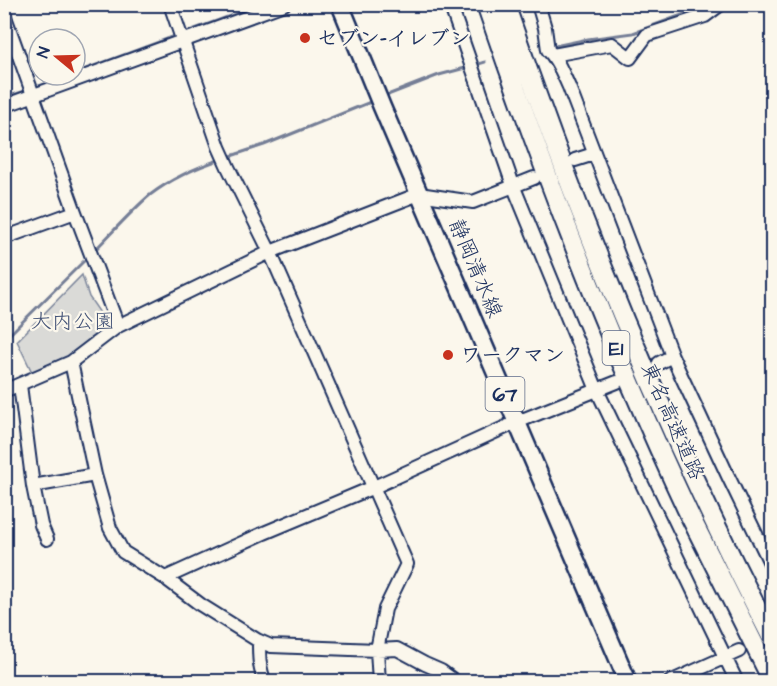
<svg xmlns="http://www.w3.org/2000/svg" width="777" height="686" viewBox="0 0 777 686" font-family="'Architects Daughter','Klee One',sans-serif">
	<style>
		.green { fill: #dadad7; stroke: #7a849a; stroke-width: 1.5 }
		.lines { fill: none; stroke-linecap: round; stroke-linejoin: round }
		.stream { stroke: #747e96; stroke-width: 3 }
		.minor-casing { stroke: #1b2f5e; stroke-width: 16 }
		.major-casing { stroke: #1b2f5e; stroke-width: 21 }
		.highway-casing { stroke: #1b2f5e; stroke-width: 22 }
		.minor { stroke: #fbf7ec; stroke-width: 12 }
		.major { stroke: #fbf7ec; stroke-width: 16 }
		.highway { stroke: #fbf7ec; stroke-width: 18 }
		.poi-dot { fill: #c8321e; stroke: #fbf7ec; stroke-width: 2 }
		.labels { text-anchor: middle; stroke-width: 4.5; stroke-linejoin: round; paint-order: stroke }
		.shield { fill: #fbf7ec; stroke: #5e6b89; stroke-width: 1.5 }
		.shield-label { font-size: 20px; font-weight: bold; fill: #1b2f5e }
		.poi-label { font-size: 21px; font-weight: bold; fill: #1b2f5e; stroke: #fbf7ec; text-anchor: start }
		.street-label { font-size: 21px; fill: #1b2f5e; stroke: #fbf7ec }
		.park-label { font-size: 21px; fill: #415176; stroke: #fbf7ec }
	</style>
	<rect width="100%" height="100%" fill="#fbf7ec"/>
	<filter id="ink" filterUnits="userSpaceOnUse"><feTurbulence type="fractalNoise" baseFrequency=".0167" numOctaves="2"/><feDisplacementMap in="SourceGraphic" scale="12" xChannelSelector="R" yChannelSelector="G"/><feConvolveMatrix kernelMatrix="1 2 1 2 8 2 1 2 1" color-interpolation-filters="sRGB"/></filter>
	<g filter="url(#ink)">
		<path class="green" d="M82,275L89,297L109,326L69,358L32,372L17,341Z"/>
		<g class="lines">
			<path class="stream" d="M184,33L263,4
				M550,47L588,39L633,33L682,15L703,4
				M475,65L485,62
				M75,73L178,35
				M34,88L69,75
				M385,96L439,75L469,67
				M4,98L28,90
				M228,157L264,145L373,101
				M93,252C112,233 130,212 150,195C171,179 197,167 222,159
				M4,340L88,257"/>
			<g class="minor-casing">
				<path id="minor" d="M170,4L219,147L228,167L270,252L407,564L385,609L377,650L379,682
					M450,4L513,185L597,390L737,682
					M538,4L545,28L548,50C558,60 563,74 569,87L672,356L728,476L772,567
					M4,14L75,212L118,326
					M553,55L612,44L630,58L647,35L705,16L721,4
					M4,106L284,4
					M575,160L594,154
					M4,238L75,212
					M71,362L95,475L110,528L123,552L165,578L201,605L257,640L271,646L377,650L397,649L425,664L441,671L456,682
					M659,363L672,356
					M20,385L33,486L41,525L47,539
					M4,391L71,362L118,326L270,252L419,194L473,202L534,178
					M33,486L95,475
					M165,578L264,533L374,487L517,422L617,382
					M259,641C259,655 259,669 265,682
					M670,682L739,651"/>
			</g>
			<g class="major-casing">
				<path id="major" d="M340,4L382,107L628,682"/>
			</g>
			<g class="highway-casing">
				<path id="highway" d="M486,4C545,177 611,348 689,514C716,569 744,624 772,680
					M505,4C579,221 667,435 772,638"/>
			</g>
			<use href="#minor" class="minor"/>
			<use href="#major" class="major"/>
			<use href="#highway" class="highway"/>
		</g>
	</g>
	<g class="poi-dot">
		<circle cx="305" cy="38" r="6"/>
		<circle cx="448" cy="355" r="6"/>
	</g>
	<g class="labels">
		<g class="shield">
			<rect x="602.5" y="331" width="27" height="34" rx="4.5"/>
			<rect x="485.5" y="377" width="39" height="34" rx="4.5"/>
		</g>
		<g class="shield-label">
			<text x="616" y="355">E1</text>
			<text x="505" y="401">67</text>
		</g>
		<g class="poi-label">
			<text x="317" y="45">セブン-イレブン</text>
			<text x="460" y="362">ワークマン</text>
		</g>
		<g class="street-label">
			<text transform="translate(476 268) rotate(67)" y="7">静岡清水線</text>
			<text transform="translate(673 421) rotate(66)" y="7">東名高速道路</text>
		</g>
		<g class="park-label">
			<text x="73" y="328">大内公園</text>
		</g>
	</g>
	<rect width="777" height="686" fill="none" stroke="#fbf7ec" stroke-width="24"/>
	<rect x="12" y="12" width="753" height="662" fill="none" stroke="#1b2f5e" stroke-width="2" filter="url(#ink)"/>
	<g transform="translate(57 57) rotate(289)"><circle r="28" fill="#fbf7ec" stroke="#a1a7b3" stroke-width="1.5"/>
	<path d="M0-4.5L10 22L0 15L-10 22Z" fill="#c8321e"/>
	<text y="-9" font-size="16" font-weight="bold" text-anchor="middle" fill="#1b2f5e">N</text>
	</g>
</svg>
